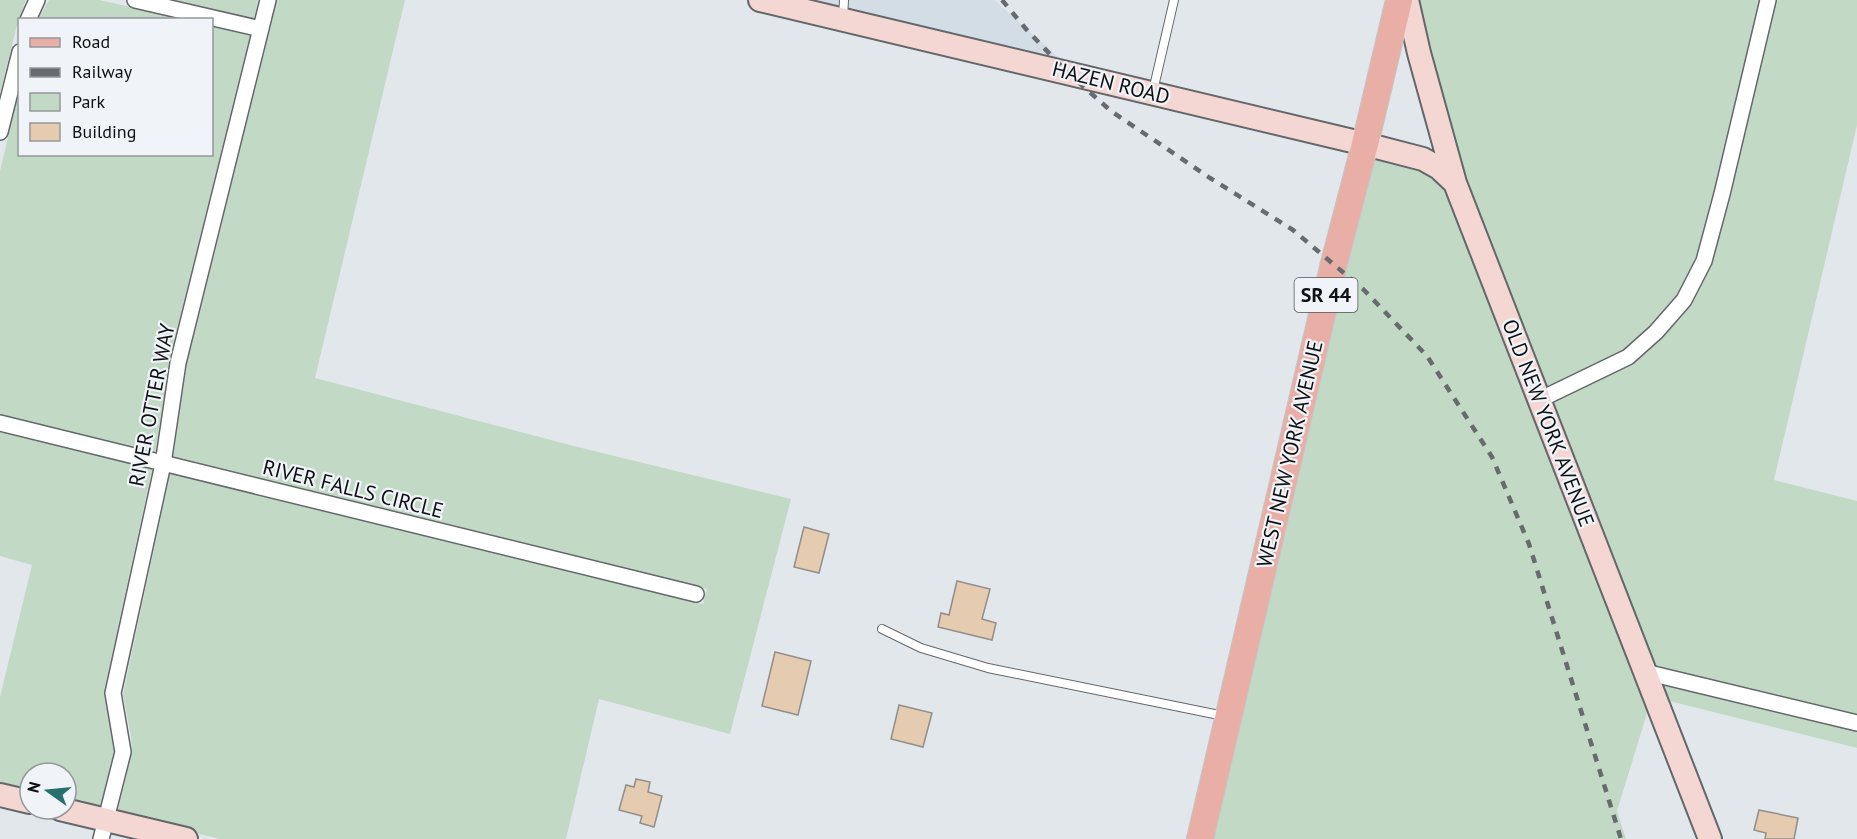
<svg xmlns="http://www.w3.org/2000/svg" width="1857" height="839" viewBox="0 0 1857 839" font-family="'PT Sans',sans-serif">
	<style>
		.built { fill: #d2dde6 }
		.green { fill: #c2d9c5 }
		.building { fill: #e5cbb0; stroke: #928e8a; stroke-width: 1.5 }
		.lines { fill: none; stroke-linecap: round; stroke-linejoin: round }
		.lane-casing { stroke: #63676a; stroke-width: 10 }
		.street-casing { stroke: #63676a; stroke-width: 18 }
		.secondary-casing { stroke: #63676a; stroke-width: 26 }
		.primary-casing { stroke: #c5c5c6; stroke-width: 28 }
		.lane { stroke: #fff; stroke-width: 8 }
		.street { stroke: #fff; stroke-width: 15 }
		.secondary { stroke: #f4d7d3; stroke-width: 22 }
		.primary { stroke: #e9afa7; stroke-width: 26 }
		.rail { stroke: #676b6d; stroke-width: 4.5; stroke-dasharray: 8 8; stroke-linecap: butt }
		.labels { text-anchor: middle; stroke-width: 4.5; stroke-linejoin: round; paint-order: stroke }
		.shield { fill: #f0f4f8; stroke: #515456; stroke-width: 1.5 }
		.shield-label { font-size: 20px; font-weight: bold; fill: #0d0f10 }
		.street-label { font-size: 21px; fill: #0d0f10; stroke: #f0f4f8 }
	</style>
	<rect width="100%" height="100%" fill="#e2e7eb"/>
	<path class="built" d="M801,0H994L1065,63Z"/>
	<path class="green" d="M0,0H26L18,21L0,93Z
		M49,0H99L184,19H38Z
		M171,0H258L254,19Z
		M277,0H405L315,378L578,447L791,499L730,734L599,699L566,839H220L117,814L132,752L131,736L123,694L170,474L703,604L707,589L173,458L187,365Z
		M1416,0H1857V125L1774,480L1857,501V715L1652,666L1466,185L1468,183L1464,179Z
		M212,26L250,35L169,361L155,454L0,415V171L19,91L20,154H212Z
		M1372,154L1420,167L1447,187L1635,673L1634,678L1638,679L1649,707L1617,811L1626,839H1210Z
		M0,432L152,469L104,691L114,751L99,810L66,802V773H30V794L0,786V697L32,565L0,556Z
		M1659,684L1857,731V748L1665,700Z"/>
	<path class="building" d="M804,527L829,534L819,573L794,567Z
		M957,581L990,589L982,619L996,623L992,640L938,627L941,613L949,615Z
		M775,652L811,661L798,715L762,706Z
		M899,705L932,713L923,747L891,739Z
		M636,779L650,782L648,792L662,796L654,827L640,823L642,816L619,810L626,785L634,787Z
		M1759,810L1798,818L1794,839H1765L1766,833L1754,830Z"/>
	<g class="lines">
		<g class="lane-casing">
			<path id="lane" d="M843,18L844,0
				M1153,91L1174,0
				M882,629L921,648L988,668L1224,716"/>
		</g>
		<g class="street-casing">
			<path id="street" d="M135,0L261,29
				M28,20L37,0
				M0,132L20,52
				M1539,400L1628,357L1656,332L1684,300L1704,261L1722,194L1768,0
				M0,423L696,594
				M1645,672L1857,723
				M101,839L123,752L113,693L163,464L178,363L268,0"/>
		</g>
		<g class="secondary-casing">
			<path id="secondary" d="M760,0L1365,144L1423,159L1439,168L1455,183
				M1407,0L1419,53L1455,183L1710,839
				M0,795L30,802
				M60,809L186,839"/>
		</g>
		<g class="primary-casing">
			<path id="primary" d="M1200,839L1334,263L1365,144L1399,0"/>
		</g>
		<use href="#lane" class="lane"/>
		<use href="#street" class="street"/>
		<use href="#secondary" class="secondary"/>
		<use href="#primary" class="primary"/>
		<path class="rail" d="M1002,0L1026,29L1067,72L1111,111L1210,178L1293,230L1364,290L1427,356L1492,457L1529,544L1621,839"/>
	</g>
	<g class="labels">
		<rect class="shield" x="1294.5" y="278" width="63" height="34" rx="4.5"/>
		<g class="shield-label">
			<text x="1326" y="302">SR 44</text>
		</g>
		<g class="street-label">
			<text transform="translate(1111 83) rotate(14)" y="7">HAZEN ROAD</text>
			<text transform="translate(152 405) rotate(-79)" y="7">RIVER OTTER WAY</text>
			<text transform="translate(1548 423) rotate(69)" y="7">OLD NEW YORK AVENUE</text>
			<text transform="translate(1290 454) rotate(-77)" y="7">WEST NEW YORK AVENUE</text>
			<text transform="translate(353 489) rotate(14)" y="7">RIVER FALLS CIRCLE</text>
		</g>
	</g>
	<rect x="18" y="18" width="195" height="138" fill="#f0f4f8" stroke="#95989b" stroke-width="1.5"/>
	<rect x="30" y="38" width="30" height="9" fill="#e9afa7" stroke="#95989b" stroke-width="1.5"/>
	<text x="72" y="48" font-size="18" fill="#0d0f10">Road</text>
	<rect x="30" y="68" width="30" height="9" fill="#676b6d" stroke="#95989b" stroke-width="1.5"/>
	<text x="72" y="78" font-size="18" fill="#0d0f10">Railway</text>
	<rect x="30" y="93" width="30" height="18" fill="#c2d9c5" stroke="#95989b" stroke-width="1.5"/>
	<text x="72" y="108" font-size="18" fill="#0d0f10">Park</text>
	<rect x="30" y="123" width="30" height="18" fill="#e5cbb0" stroke="#95989b" stroke-width="1.5"/>
	<text x="72" y="138" font-size="18" fill="#0d0f10">Building</text>
	<g transform="translate(48 791) rotate(285)"><circle r="28" fill="#f0f4f8" stroke="#95989b" stroke-width="1.5"/>
	<path d="M0-4.5L10 22L0 15L-10 22Z" fill="#25706e"/>
	<text y="-9" font-size="16" font-weight="bold" text-anchor="middle" fill="#0d0f10">N</text>
	</g>
</svg>
